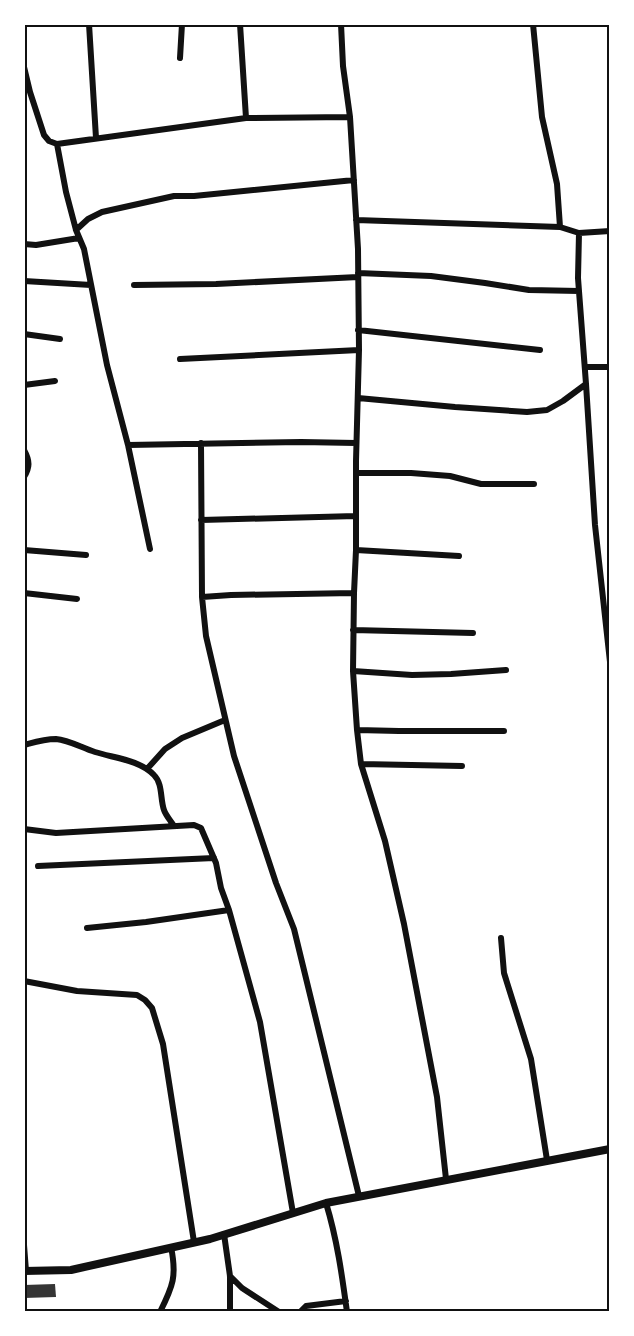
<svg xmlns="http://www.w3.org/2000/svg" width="634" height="1336" viewBox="0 0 634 1336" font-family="'DM Sans',sans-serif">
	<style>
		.building { fill: #353535 }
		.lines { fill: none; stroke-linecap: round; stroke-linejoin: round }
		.minor { stroke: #111; stroke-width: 6 }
		.tertiary { stroke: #111; stroke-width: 8 }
		.neatline { fill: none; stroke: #111; stroke-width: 2 }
	</style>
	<rect width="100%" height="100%" fill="#fff"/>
	<path class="building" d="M55,1284L56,1297L24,1298V1285Z"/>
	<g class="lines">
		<path class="minor" d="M89,24L96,138
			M240,24L246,118
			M341,24L343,66L350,117L358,249L359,350L356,461V550L354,593L353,671L357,730L361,764L385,841L404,924L437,1097L446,1179
			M533,24L542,117L557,184L560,227
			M180,58L182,24
			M24,67L30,92L44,135L49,141L57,144L246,118L350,117
			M57,144L66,192L76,230L84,249L107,365L128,445L150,549
			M356,220L560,227L579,233L610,231
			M76,230L88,219L102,212L174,196H194L354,180
			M579,233L578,278L586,384
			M24,244L36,245L79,238
			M358,273L431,276L485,283L529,290L579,291
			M24,281L91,285
			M134,285L216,284L358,277
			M358,330L540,350
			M24,334L60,339
			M180,359L359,350
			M585,367H610
			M24,385L55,381
			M358,398L455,407L527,412L547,410L563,401L586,384L595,525L610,662
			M201,443L202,597L206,636L234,756L276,883L294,929L359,1196
			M128,445L301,442L356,443
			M24,450C30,461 30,467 24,477
			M356,473H411L450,476L481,484H534
			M201,520L356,516
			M24,550L86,555
			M356,550L459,556
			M24,593L77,599
			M202,597L231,595L354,593
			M353,630L473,633
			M353,671L412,675L451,674L506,670
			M357,730L399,731H504
			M24,745C35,742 44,739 56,739C69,740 82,748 95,752C114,758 140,760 154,775C163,784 160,799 164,810C166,816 171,821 174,826
			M361,764L462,766
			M147,769L165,749L182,738L225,720
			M24,829L56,833L194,825L201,828L216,863L221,888L229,910L260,1022L293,1213
			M38,866L214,858
			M87,928L146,922L229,910
			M501,938L504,973L531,1059L547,1160
			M24,981L77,991L137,995L145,1000L152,1008L163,1044L194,1242
			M326,1203C337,1239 342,1275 347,1312
			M224,1234L230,1276V1312
			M24,1245L26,1271
			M230,1276L242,1288L279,1312
			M160,1312C173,1286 177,1276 171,1247
			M300,1312L306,1306L346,1301"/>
		<path class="tertiary" d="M24,1271L71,1270L210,1239L326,1203L610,1149"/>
	</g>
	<rect width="634" height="1336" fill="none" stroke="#ffffff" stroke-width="51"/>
	<rect x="26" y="26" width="582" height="1284" class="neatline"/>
</svg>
